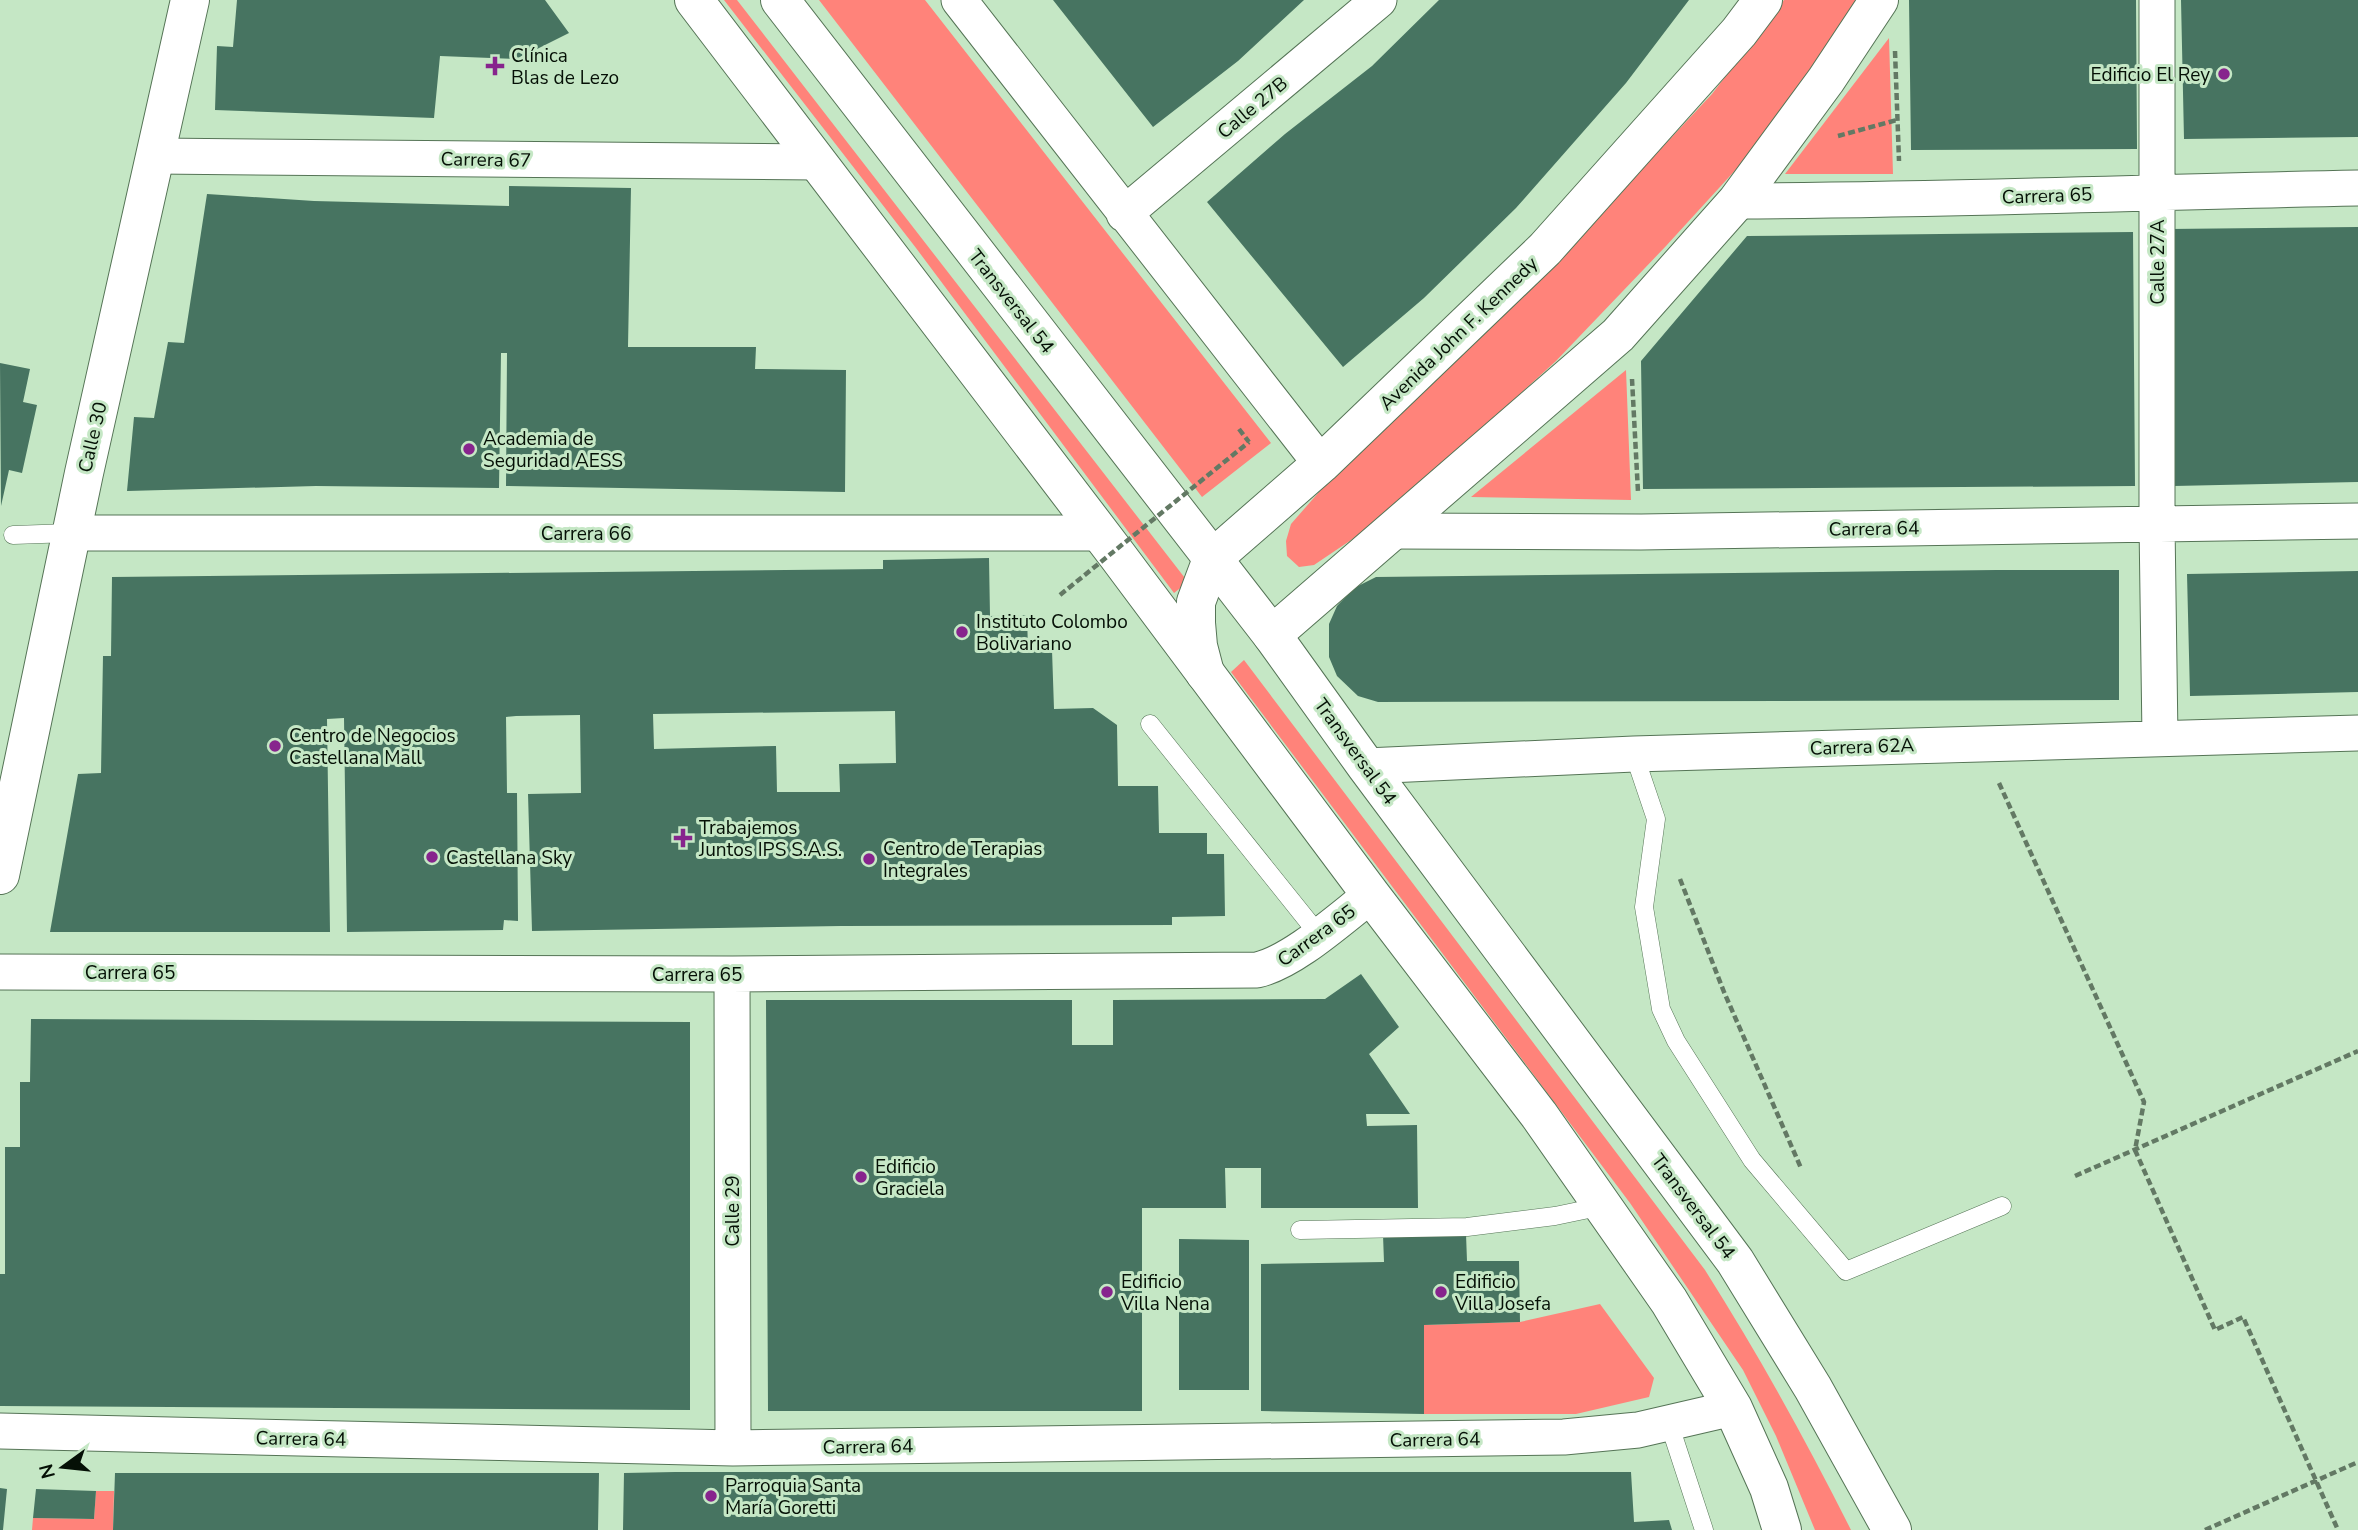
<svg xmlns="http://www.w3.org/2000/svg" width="2358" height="1530" viewBox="0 0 2358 1530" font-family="'Nunito Sans',sans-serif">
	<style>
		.green { fill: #ff837a }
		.building { fill: #477461; fill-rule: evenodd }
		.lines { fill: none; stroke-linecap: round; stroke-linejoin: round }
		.lane-casing { stroke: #557456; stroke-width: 19 }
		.street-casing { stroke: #557456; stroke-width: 37 }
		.secondary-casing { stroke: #557456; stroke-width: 40 }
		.primary-casing { stroke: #557456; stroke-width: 40 }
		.path { stroke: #637964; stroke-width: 4.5; stroke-dasharray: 7 3.5; stroke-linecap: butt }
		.lane { stroke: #fff; stroke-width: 18 }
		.street { stroke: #fff; stroke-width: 35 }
		.secondary { stroke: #fff; stroke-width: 38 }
		.primary { stroke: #fff; stroke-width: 38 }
		.path-bridge { stroke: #637964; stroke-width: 4.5; stroke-dasharray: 7 3.5; stroke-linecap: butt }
		.poi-dot { fill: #87248d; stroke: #c5e7c5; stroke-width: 2.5 }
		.labels { text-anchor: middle; stroke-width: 6; stroke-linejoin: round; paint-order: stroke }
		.poi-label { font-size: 19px; fill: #051006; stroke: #c5e7c5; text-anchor: start }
		.street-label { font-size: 19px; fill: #051006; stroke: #c5e7c5 }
	</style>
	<rect width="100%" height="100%" fill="#c5e7c5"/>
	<path class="green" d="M724,0H737L1188,582L1174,593L916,248Z
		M819,0H925L1271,443L1202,497Z
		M1784,0H1857L1772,130L1666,246L1556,361L1423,483L1360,534L1314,565L1299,567L1287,556L1286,541L1291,524L1319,492L1507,308L1627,185L1712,94Z
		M1889,38L1893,174H1785Z
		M1626,370L1631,500L1471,497Z
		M1244,660L1705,1270C1758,1354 1806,1440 1851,1530H1815L1776,1436L1743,1370L1630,1203L1231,672Z
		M1600,1304L1654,1378L1649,1397L1576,1414H1424V1325L1520,1322Z
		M96,1491H114L113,1530H32L33,1518L94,1519Z"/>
	<path class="building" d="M237,0H545L569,33L517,59L440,56L434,118L215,110L217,46L233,47Z
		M1053,0H1304L1238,61L1153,127Z
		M1439,0H1689L1626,83L1516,208L1424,298L1343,367L1207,202L1285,134L1372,66Z
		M1909,0H2136L2137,149L1911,150Z
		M2181,0H2358V137L2184,139Z
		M509,186L631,188L628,347H756L755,369L846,370L845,492L506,486L507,353H501L499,488L316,486L127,491L134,417L154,418L168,342L184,343L207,194L314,201L509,206Z
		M2358,227V482L2174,486L2169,229Z
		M2133,232L2135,486L1643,489L1641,361L1747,236Z
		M0,363L30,369L23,402L37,405L22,473L9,470L1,506Z
		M989,558L990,616L1027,615L1028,650H1052L1054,709L1093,708L1117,725L1118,786H1158L1159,833H1207V854H1224L1225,916L1172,917V925L841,926L532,931L528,794L581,793L580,715L516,716L506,717L507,793H517L518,921L504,920L503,930L347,932L344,718L327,719L330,932H50L78,774L101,773L103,656H111L112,577L883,569V560ZM895,711L896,763L839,764L840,792H777L776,746L654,749L653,714Z
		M1996,570H2119V700L1378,702L1358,696L1337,676L1329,657V624L1337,606L1354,588L1376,577Z
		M2358,571V692L2190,696L2187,574Z
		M1361,974L1399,1027L1369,1054L1410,1114H1366L1367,1126L1417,1125L1418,1208H1261V1168H1225L1226,1208H1142V1411H768L766,1000H1072V1045H1113V1000L1325,999Z
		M31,1019L690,1022V1410L0,1406V1274H5V1147H20V1082H30Z
		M1466,1234L1467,1261H1519L1520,1322L1424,1325V1414L1261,1411V1264L1384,1262L1383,1235Z
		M1179,1239L1249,1240V1390H1179Z
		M675,1472H1631L1634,1522L1669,1520L1672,1530H623L624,1473Z
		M115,1473H599L598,1530H113Z
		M0,1488L7,1489L3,1530H0Z
		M36,1489L96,1491L94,1519L33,1518Z"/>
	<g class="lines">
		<g class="lane-casing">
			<path id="lane" d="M13,535L71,533
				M1150,724L1319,935
				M1634,754L1656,819L1644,907L1661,1009L1676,1041L1752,1160L1846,1271L2002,1206
				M1300,1230L1467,1227L1555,1216L1603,1206
				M1669,1423L1704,1530"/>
		</g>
		<g class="street-casing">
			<path id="street" d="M959,0L1321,464
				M2157,0V524L2160,738
				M156,156L817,162
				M1737,201C1944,200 2151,192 2358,188
				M1124,214L1379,0
				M1391,531L1641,532L2358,521
				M71,533H1100
				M1366,766L1634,754L2358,733
				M0,972L732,974L1257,970C1293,962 1341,918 1371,895
				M732,974L733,1448
				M0,1431L733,1448L1564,1437L1638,1430L1733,1408"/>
		</g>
		<g class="secondary-casing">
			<path id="secondary" d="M1272,635L1618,335L1737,201L1826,80L1879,0
				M1205,673L1198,646L1196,623V602L1212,559L1321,464L1545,249L1739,32L1763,0
				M0,875L84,473L190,0"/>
		</g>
		<g class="primary-casing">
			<path id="primary" d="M694,0L1117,555L1371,895L1539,1115L1669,1301L1733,1408L1769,1488L1782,1530
				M780,0L1272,635L1366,766L1735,1261L1813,1388L1892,1530"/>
		</g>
		<path class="path" d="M1895,51L1899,161
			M1838,136L1897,120
			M1632,379L1638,492
			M1239,429L1249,442
			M1999,783L2144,1102L2135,1150L2215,1330L2243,1317L2338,1530
			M1680,879L1724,992L1801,1168
			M2075,1176L2358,1051
			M2205,1530L2358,1462"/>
		<use href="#lane" class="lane"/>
		<use href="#street" class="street"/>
		<use href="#secondary" class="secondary"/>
		<use href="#primary" class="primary"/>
		<path class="path-bridge" d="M1060,595L1249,442"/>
	</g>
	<g class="poi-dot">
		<path d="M491.5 55.5h7v7h7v7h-7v7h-7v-7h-7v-7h7z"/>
		<circle cx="2224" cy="74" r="7"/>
		<circle cx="469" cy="449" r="7"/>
		<circle cx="962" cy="632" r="7"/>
		<circle cx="275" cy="746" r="7"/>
		<path d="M679.5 827.5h7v7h7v7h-7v7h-7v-7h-7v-7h7z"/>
		<circle cx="432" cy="857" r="7"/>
		<circle cx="869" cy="859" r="7"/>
		<circle cx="861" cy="1177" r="7"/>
		<circle cx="1107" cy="1292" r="7"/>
		<circle cx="1441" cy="1292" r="7"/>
		<circle cx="711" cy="1496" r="7"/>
	</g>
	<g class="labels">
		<g class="poi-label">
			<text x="511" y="62">Clínica<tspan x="511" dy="22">Blas de Lezo</tspan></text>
			<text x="2210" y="81" text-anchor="end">Edificio El Rey</text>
			<text x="483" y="445">Academia de<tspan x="483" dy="22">Seguridad AESS</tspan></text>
			<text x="976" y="628">Instituto Colombo<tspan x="976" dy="22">Bolivariano</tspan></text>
			<text x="289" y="742">Centro de Negocios<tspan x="289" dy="22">Castellana Mall</tspan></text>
			<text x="699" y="834">Trabajemos<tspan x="699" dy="22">Juntos IPS S.A.S.</tspan></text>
			<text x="883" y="855">Centro de Terapias<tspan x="883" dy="22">Integrales</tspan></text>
			<text x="446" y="864">Castellana Sky</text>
			<text x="875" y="1173">Edificio<tspan x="875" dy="22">Graciela</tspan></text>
			<text x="1121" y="1288">Edificio<tspan x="1121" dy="22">Villa Nena</tspan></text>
			<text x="1455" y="1288">Edificio<tspan x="1455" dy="22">Villa Josefa</tspan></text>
			<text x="725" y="1492">Parroquia Santa<tspan x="725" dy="22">María Goretti</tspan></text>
		</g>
		<g class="street-label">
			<text transform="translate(1252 107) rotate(-40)" y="7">Calle 27B</text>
			<text transform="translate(486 159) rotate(1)" y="7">Carrera 67</text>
			<text transform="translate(2047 195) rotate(-2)" y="7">Carrera 65</text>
			<text transform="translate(2157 262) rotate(-90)" y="7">Calle 27A</text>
			<text transform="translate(1012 301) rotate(52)" y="7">Transversal 54</text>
			<text transform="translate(1458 333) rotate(-44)" y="7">Avenida John F. Kennedy</text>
			<text transform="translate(92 437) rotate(-77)" y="7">Calle 30</text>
			<text transform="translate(1874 528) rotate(-1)" y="7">Carrera 64</text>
			<text x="586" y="540">Carrera 66</text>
			<text transform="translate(1862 746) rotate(-2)" y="7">Carrera 62A</text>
			<text transform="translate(1356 751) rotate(54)" y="7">Transversal 54</text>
			<text transform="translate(1316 935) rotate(-36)" y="7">Carrera 65</text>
			<text x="130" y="979">Carrera 65</text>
			<text x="697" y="981">Carrera 65</text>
			<text transform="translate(1694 1206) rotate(53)" y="7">Transversal 54</text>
			<text transform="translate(732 1211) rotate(-90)" y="7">Calle 29</text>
			<text transform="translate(301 1438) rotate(1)" y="7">Carrera 64</text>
			<text transform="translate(1435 1439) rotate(-1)" y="7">Carrera 64</text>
			<text transform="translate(868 1446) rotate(-1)" y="7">Carrera 64</text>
		</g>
	</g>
	<g transform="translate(63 1467) rotate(255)" stroke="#c5e7c5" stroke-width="5" paint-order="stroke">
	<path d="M0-5L12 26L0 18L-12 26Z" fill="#051006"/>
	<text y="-10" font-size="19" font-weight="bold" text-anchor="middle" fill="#051006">N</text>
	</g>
</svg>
